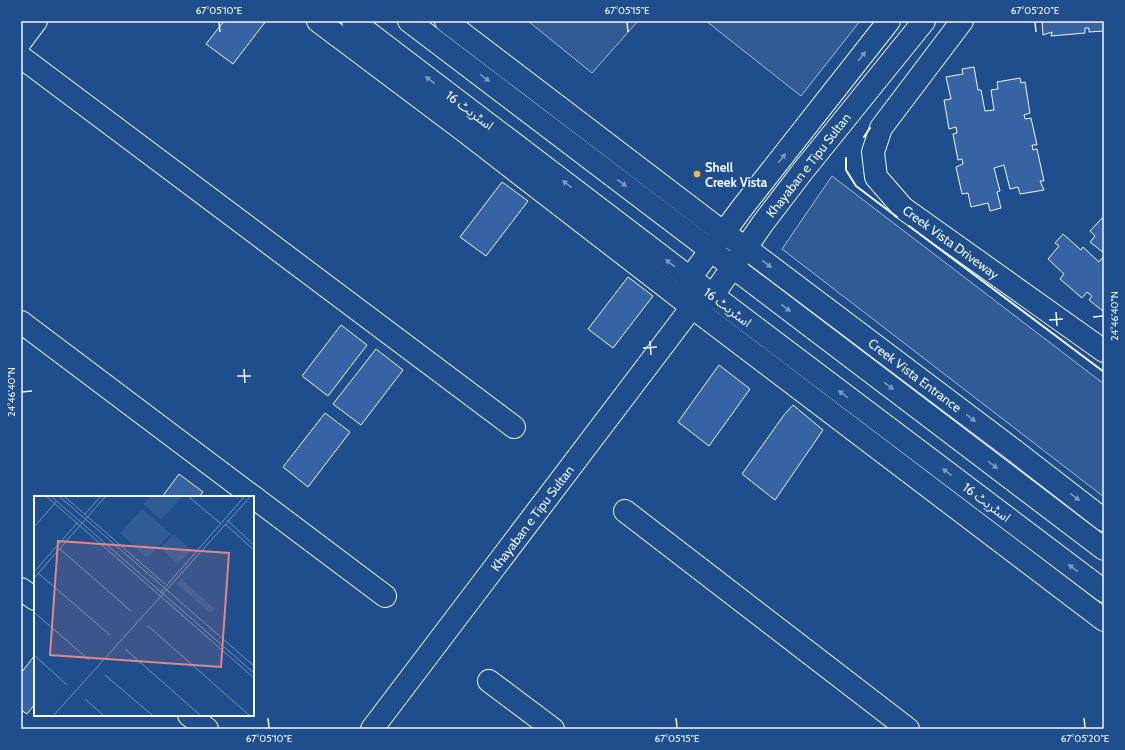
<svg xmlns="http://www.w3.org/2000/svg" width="1125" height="750" viewBox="0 0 1125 750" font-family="Cabin,'Noto Sans Arabic',sans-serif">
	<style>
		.built { fill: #305b95; stroke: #a8bbd7 }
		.building { fill: #3563a3; stroke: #f2f6ff }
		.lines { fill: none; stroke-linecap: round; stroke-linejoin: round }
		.minor-casing { stroke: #f2f6ff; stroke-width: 24 }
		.major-casing { stroke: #f2f6ff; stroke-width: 24 }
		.minor { stroke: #1f4e8c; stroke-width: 22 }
		.major { stroke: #1f4e8c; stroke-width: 22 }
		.wall { stroke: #f2f6ff; stroke-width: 2 }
		.oneway { fill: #7e9ac0 }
		.ticks { fill: none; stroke: #f2f6ff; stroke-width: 1.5 }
		.poi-dot { fill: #ffb74d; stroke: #1f4e8c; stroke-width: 1.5 }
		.labels { text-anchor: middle; stroke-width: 3; stroke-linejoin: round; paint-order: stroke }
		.street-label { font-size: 13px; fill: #f2f6ff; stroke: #1f4e8c }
		.poi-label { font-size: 13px; font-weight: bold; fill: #f2f6ff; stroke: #1f4e8c; text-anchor: start }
		.inset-road { fill: none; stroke: #7391ba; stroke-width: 1 }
		.view { fill: #e38589; fill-opacity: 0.15; stroke: #e38589; stroke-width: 2 }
		.inset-edge { fill: none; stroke: #f2f6ff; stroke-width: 2 }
		.neatline { fill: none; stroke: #f2f6ff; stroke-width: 1.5 }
		.ticks-label { font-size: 10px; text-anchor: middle; fill: #f2f6ff }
	</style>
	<rect width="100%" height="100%" fill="#1f4e8c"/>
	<path class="built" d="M528,21H638L592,73Z
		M706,21H860L801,96Z
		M832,176L1104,384V497L782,249Z"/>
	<path class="building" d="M224,21H266L233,64L206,44Z
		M1042,21H1104V31L1089,32V28H1085V33L1051,36L1052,32L1043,35Z
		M974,67L978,90H981L985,111L994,110L991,90L998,89L997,82L1020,78L1021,83L1025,82L1030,113L1024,115L1025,119L1031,118L1037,145H1032L1033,150L1037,149L1044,181H1040L1044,190L1020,194L1018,187L1010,189L1004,165L994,168L1000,191L997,192L1001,208L990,211L988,203L971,207L968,193L962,194L956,167L963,164L962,159L958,160L953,134L957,133L956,127L949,129L944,100L951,99L946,77L963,74L962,69Z
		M502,182L528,201L486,256L460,237Z
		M1104,216V253L1090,242L1095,236L1090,231Z
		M1063,234L1081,250L1083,247L1099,262L1104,256V312L1089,300L1092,296L1087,292L1082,298L1060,279L1064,274L1048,259L1059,246L1055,243Z
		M628,277L653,296L613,348L588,329Z
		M341,325L367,345L328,396L302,376Z
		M376,349L403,370L361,425L333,404Z
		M719,365L750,389L709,446L678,422Z
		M793,405L823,430L775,500L742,474L784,415Z
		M325,413L350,432L308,487L283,467Z
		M179,474L203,492L199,497H162Z
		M35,655V704L27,714L21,710V673Z"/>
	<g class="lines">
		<g class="minor-casing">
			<path id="minor" d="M318,21L463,130L692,307L1104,620
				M446,21L724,233L746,248L1015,451L1104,520
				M962,21L881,128L873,152L876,177L903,208L1104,351
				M21,41L36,21
				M21,57L514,427
				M691,298L690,278L742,208L889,21
				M21,322L385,596
				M625,511L908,729
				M21,589L35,599
				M489,681L553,729
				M189,715L207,729
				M372,729L692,307L713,295L763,223L802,172L924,21"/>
		</g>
		<g class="major-casing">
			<path id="major" d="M353,21L690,278L1104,591
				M409,21L1104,549"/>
		</g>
		<use href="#minor" class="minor"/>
		<use href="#major" class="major"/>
		<path class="wall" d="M864,137L870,128
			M846,158V170L856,186L897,217
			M909,226L1104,372"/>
	</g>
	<defs><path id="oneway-solid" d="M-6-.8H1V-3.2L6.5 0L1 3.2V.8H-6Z"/></defs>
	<g class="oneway">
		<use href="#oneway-solid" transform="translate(862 56) rotate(-52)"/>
		<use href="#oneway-solid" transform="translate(485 78) rotate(37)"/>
		<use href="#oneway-solid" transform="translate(430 80) rotate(-143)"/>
		<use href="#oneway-solid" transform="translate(782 158) rotate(-52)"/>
		<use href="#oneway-solid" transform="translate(622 183) rotate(37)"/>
		<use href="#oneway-solid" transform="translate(567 184) rotate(-143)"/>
		<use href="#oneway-solid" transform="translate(670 263) rotate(-143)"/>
		<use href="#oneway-solid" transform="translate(767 264) rotate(37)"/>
		<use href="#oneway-solid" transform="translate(786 308) rotate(37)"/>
		<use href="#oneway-solid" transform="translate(889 386) rotate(37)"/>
		<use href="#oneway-solid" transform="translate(843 394) rotate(-143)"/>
		<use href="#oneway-solid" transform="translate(971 418) rotate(37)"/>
		<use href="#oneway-solid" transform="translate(993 465) rotate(37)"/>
		<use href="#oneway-solid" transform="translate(947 472) rotate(-143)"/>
		<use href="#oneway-solid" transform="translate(1075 497) rotate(38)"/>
		<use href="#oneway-solid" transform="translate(1073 568) rotate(-143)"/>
	</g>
	<path class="ticks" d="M219,22L220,32M627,22L628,32M1035,22L1036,32M1056,312L1057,326M1093,317L1103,316M1049,320L1063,319M650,341L651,355M643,348L657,347M244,369L245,383M237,376H251M22,392L32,391M268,718L269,728M676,718L677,728M1084,718L1085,728"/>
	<circle class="poi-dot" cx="697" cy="174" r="4"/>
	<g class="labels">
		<g class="street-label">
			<text transform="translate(470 110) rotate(37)" y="5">اسٹریٹ 16</text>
			<text transform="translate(808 165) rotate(-52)" y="5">Khayaban e Tipu Sultan</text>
			<text transform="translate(951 242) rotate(36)" y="5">Creek Vista Driveway</text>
			<text transform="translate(728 307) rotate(37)" y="5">اسٹریٹ 16</text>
			<text transform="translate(915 375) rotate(37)" y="5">Creek Vista Entrance</text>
			<text transform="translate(987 502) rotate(37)" y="5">اسٹریٹ 16</text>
			<text transform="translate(532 518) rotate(-53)" y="5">Khayaban e Tipu Sultan</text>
		</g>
		<g class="poi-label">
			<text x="705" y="172">Shell<tspan x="705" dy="15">Creek Vista</tspan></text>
		</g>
	</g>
	<g transform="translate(34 496)">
		<rect width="220" height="220" fill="#1f4e8c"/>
		<path d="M116,1H145L147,2L127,24L109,8ZM108,13L137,38L113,62L86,37ZM139,38L157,54L144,68L127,52ZM147,83L181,113L176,117L143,88Z" fill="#305b95"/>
		<path class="inset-road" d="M13,1L220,182M18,1L220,177M26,1L220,170M31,1L131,88M155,1L186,27M51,18L66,1M193,24L220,49M191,28L220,54M0,31L22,6M26,53L97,115M0,76L44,26M4,77L76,139M0,82L71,1M126,97L210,1M0,116L55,164M113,129L215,219M91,153L166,219M0,159L33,189M71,179L118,219M51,203L69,219M20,219L216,1"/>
		<path class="view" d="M24,45L195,57L187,171L16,159Z"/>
		<rect width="220" height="220" class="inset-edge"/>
	</g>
	<rect width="1125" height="750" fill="none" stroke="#1f4e8c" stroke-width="44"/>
	<rect x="22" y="22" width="1081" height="706" class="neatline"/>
	<g class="ticks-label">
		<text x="219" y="14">67°05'10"E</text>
		<text x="627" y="14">67°05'15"E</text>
		<text x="1035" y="14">67°05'20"E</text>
		<text transform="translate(1114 316) rotate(-90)" y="4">24°46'40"N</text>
		<text transform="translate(11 392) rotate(-90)" y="4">24°46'40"N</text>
		<text x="269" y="742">67°05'10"E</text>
		<text x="677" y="742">67°05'15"E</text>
		<text x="1085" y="742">67°05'20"E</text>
	</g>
</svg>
